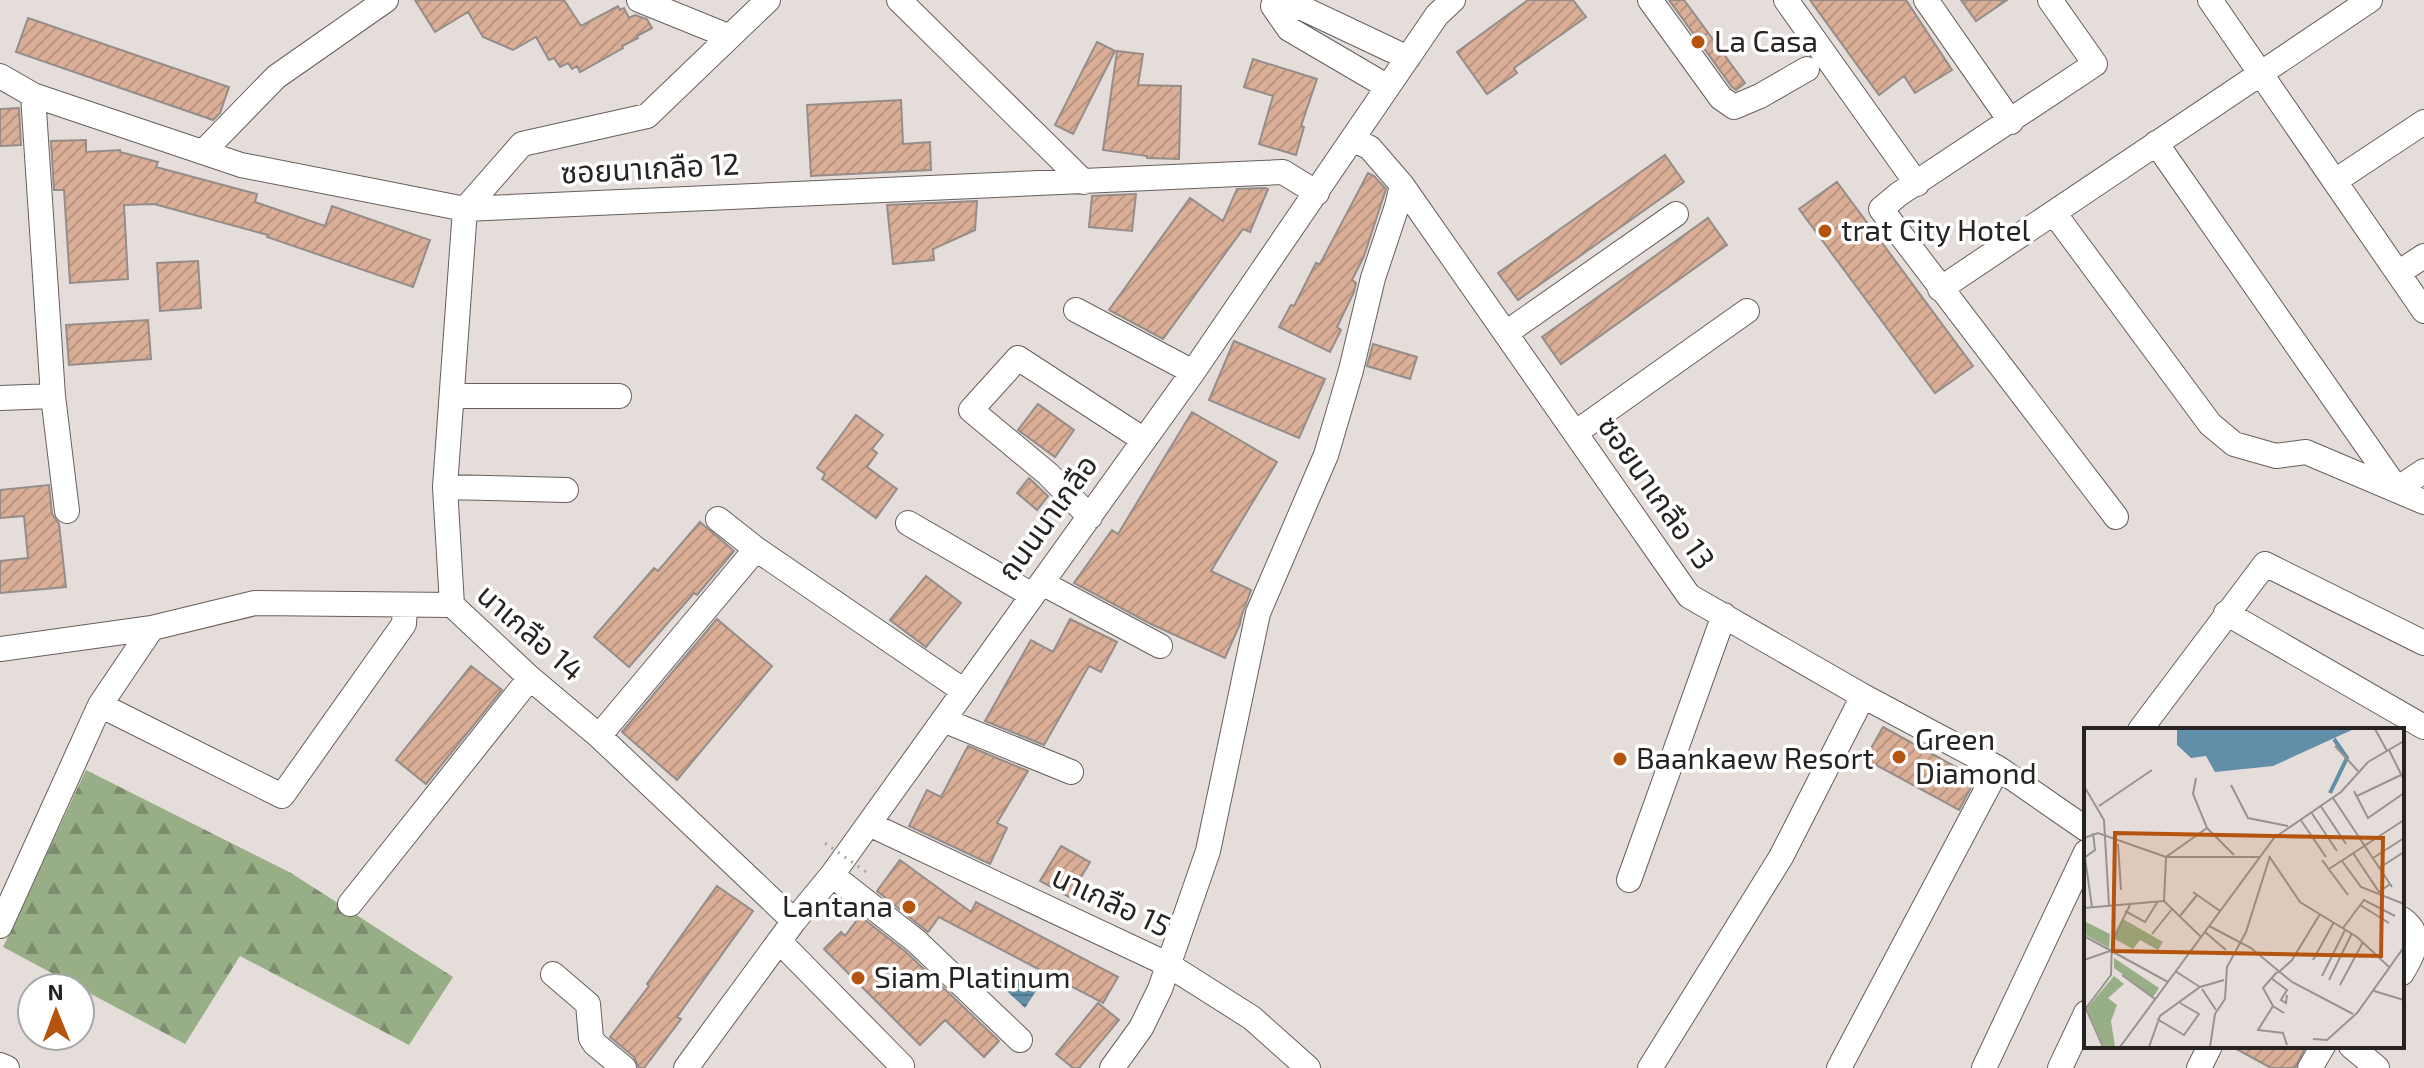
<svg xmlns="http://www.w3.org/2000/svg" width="2424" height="1068" viewBox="0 0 2424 1068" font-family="'Exo 2','Noto Sans Thai',sans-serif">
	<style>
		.forest { fill: url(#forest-firs) }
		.water { fill: url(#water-rules) }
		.building { fill: url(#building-hatch); stroke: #948d89; stroke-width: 2 }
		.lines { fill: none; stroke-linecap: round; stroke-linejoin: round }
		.minor-casing { stroke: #665f5b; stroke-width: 26 }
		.minor { stroke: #fff; stroke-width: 24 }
		.path-bridge { stroke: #a9a29f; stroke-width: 3; stroke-dasharray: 2 6; stroke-linecap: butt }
		.poi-dot { fill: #b5540f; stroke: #fff; stroke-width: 3 }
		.labels { text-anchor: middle; stroke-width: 7; stroke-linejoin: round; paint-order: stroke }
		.poi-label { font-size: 30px; fill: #262322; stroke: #fff; text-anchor: start }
		.street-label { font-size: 30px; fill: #262322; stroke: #fff }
		.inset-river { fill: none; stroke: #638ea7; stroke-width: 4 }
		.inset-road { fill: none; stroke: #999390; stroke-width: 2 }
		.view { fill: #b5540f; fill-opacity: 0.15; stroke: #b5540f; stroke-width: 4 }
		.inset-edge { fill: none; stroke: #262322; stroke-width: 4 }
	</style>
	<defs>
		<pattern id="forest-firs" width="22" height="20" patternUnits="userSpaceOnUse" patternTransform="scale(2)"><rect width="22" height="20" fill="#98ae87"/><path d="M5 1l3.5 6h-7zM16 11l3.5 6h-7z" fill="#7c8d6e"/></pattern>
		<pattern id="water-rules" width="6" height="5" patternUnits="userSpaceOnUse" patternTransform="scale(2)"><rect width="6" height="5" fill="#638ea7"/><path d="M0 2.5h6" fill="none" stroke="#517488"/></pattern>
		<pattern id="building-hatch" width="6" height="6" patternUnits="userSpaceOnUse" patternTransform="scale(2)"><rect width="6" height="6" fill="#daae97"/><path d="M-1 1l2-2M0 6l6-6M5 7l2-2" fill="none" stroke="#bb9582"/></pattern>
	</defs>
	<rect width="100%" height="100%" fill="#e5ddd9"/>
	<path class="forest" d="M86,770L291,873L453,977L409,1045L240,956L185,1044L3,947Z"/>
	<path class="water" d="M1005,966L1036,991L1025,1008L995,980Z"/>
	<path class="building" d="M415,0H564L581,26L618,6L620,10L624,8L629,18L635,15L647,19L652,28L637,36L638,38L622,46L623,48L580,72L577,66L572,69L568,63L560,67L554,58L549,60L536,37L513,50L483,37L468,12L435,32Z
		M1528,0H1573L1586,17L1514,68L1517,73L1487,94L1457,52Z
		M1669,0H1684L1745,83L1736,90L1732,87Z
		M1810,0H1906L1952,70L1915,93L1904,76L1879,95Z
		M1961,0H2007L1976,21Z
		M28,18L229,87L220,113L213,120L16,52Z
		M1097,42L1115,51L1073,134L1055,125Z
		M1117,51L1143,54L1138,85L1181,86L1179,159L1147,158V156L1103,150Z
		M1253,59L1317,79L1301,126L1304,127L1296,155L1259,144L1273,96L1244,87Z
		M901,100L903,144L930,142L931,170L811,176L807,105Z
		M19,108L21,145L0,146V109Z
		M86,140V152L120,150V152L158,162L156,167L257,194L255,202L325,226L332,206L430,240L413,287L267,237L268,235L154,204L124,205L128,279L70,283L64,190H54L51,141Z
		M1665,155L1684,182L1518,300L1498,273Z
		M1368,173L1374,176L1386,189L1364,256L1352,280L1356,283L1354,292L1337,327L1341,330L1330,352L1279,327L1291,305L1294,306L1316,263L1320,264Z
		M1837,182L1973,366L1935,393L1799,209Z
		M1265,188L1268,189L1250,232L1243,229L1163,339L1109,310L1190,198L1223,221L1237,189Z
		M1136,194L1132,231L1089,227L1092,196Z
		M977,201L975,230L933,249L934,260L893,264L887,205Z
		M1708,218L1727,245L1561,364L1542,337Z
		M198,261L201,308L160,311L157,263Z
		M148,320L151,359L69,365L66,325Z
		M1234,341L1325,379L1299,438L1209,400Z
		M1373,344L1417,357L1410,379L1367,366Z
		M1038,404L1074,430L1055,457L1018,430Z
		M1192,412L1277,462L1211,571L1251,590L1240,620L1241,619L1240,624L1225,658L1151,624L1074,583L1112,530L1118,534Z
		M856,415L883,435L872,449L877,453L867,467L897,489L876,518L822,479L825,474L817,468Z
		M1029,478L1048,496L1037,510L1017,493Z
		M49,485L52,514L59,524L66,587L0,593V561L28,558L24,516L0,518V490Z
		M700,522L734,551L697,595L694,593L629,667L594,637L654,568L658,571Z
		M926,576L961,603L926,647L890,620Z
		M717,619L772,666L677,780L622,732Z
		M1070,619L1117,642L1101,672L1089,666L1044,745L985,721L1031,640L1053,652Z
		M471,666L502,690L426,784L396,760Z
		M1883,727L1976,778L1959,810L1865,759Z
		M968,746L1028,771L997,823L1007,828L990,864L909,826L927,790L941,797Z
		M1061,846L1090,862L1069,897L1040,881Z
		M900,860L971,912L976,902L1118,977L1103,1003L939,917L928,932L877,891Z
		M717,886L753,911L677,1017L681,1019L644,1068H639L634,1057L610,1037L649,986L647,984Z
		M860,916L906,952L999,1041L984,1057L945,1020L920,1045L824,949L841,932L845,936Z
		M1098,1003L1119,1020L1079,1068H1073L1056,1054Z
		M2231,1046H2306L2295,1068H2271Z"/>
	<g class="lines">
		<g class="minor-casing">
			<path id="minor" d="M639,0L728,36
				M899,0L1084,182
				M1650,0L1721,98L1734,107L1760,96L1807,69
				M1786,0L1917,184
				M1926,0L2011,122
				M2050,0L2095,64L1899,194L1881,209L2116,517
				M2210,0L2424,311
				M0,76L33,95L241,165L465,209L1283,172L1317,193
				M1388,87L1289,29L1273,6L1302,8L1408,58
				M33,95L53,396L67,511
				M1353,139L1370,148L1402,185L1689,596L1863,696L1998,768L2086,829
				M2156,143L2397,489L2424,471
				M203,152L276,77L386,0
				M2335,181L2424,122
				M2054,213L2210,424L2234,444L2276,456L2306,452L2424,502
				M2398,273L2424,256
				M1940,289L2370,0
				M1076,310L1193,372
				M1506,333L1676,214
				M452,396H619
				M0,398L53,396
				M1575,433L1747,311
				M445,487L566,490
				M1090,517L1048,474L971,410L1018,358L1144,440
				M718,519L756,549L964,691
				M908,523L1032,595
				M1042,583L1160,646
				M452,605L445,487L465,209L522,144L647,116L768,0
				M2226,613L2424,727
				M0,649L152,628L255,603L452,605L530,678L599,736L794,921
				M100,705L282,796L404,624L405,606
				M943,720L1071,772
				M2140,730L2265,564L2424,643
				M599,736L756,549
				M869,824L1167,964L1252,1018L1308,1068
				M832,875L916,941L1020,1040
				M1629,880L1724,615
				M350,904L530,678
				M2402,919C2424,935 2414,952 2402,973
				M0,926L100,705L152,628
				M779,941L902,1066
				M553,974L588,1004L591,1038L595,1044L624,1068
				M2351,1046L2377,1068
				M0,1065L7,1068
				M686,1068L794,921L832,875L1193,372L1437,15L1453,0
				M1112,1068L1141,1028L1160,989L1208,851L1258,613L1326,455L1351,370L1373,278L1397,206L1402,185
				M1650,1068L1781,857L1863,696
				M1839,1068L1998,768
				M1984,1068L2086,852
				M2060,1068L2086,1013
				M2199,1068L2210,1046
				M2310,1068L2323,1046"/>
		</g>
		<use href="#minor" class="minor"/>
		<path class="path-bridge" d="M825,843L866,872"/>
	</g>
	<g class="poi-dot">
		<circle cx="1698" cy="42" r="8"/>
		<circle cx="1825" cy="231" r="8"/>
		<circle cx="1899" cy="757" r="8"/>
		<circle cx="1620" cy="759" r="8"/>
		<circle cx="909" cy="907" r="8"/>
		<circle cx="858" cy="978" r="8"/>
	</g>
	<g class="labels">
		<g class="poi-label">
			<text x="1714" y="52">La Casa</text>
			<text x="1841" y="241">trat City Hotel</text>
			<text x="1915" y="750">Green<tspan x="1915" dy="34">Diamond</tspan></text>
			<text x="1636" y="769">Baankaew Resort</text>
			<text x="893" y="917" text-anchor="end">Lantana</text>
			<text x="874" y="988">Siam Platinum</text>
		</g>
		<g class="street-label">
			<text transform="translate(650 169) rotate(-3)" y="10">ซอยนาเกลือ 12</text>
			<text transform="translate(1656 493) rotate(55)" y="10">ซอยนาเกลือ 13</text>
			<text transform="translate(1048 518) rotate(-54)" y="10">ถนนนาเกลือ</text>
			<text transform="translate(530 633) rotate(41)" y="10">นาเกลือ 14</text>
			<text transform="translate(1111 902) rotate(25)" y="10">นาเกลือ 15</text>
		</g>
	</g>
	<g transform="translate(2084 728)">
		<rect width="320" height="320" fill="#e5ddd9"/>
		<path d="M39,191L79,214L74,222L56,212L49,221L29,210ZM0,193L26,206L25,220L0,206ZM30,230L75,260L69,269L30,240ZM30,248L40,256L24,270L33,277L27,293L31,319H20L3,280Z" fill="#98ae87"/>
		<path d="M93,1H270L189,38L131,44L122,28L107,30L93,17Z" fill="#638ea7"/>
		<path class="inset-river" d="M246,65L263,30L250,11"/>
		<path class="inset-road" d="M291,1L303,23M251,18L274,43M305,22L320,52M112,50L109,66L123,100L150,127M147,57L164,90L204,98M0,58L20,92L25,178M270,63L284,90L320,65M273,68L317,47M249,70L308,159M236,77L262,116M15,78L68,42M227,84L253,123M216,91L242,129M0,110L14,105L82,129H176M34,116L37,162M269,125L295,164L306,156M185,128L216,174L273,209L305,239M0,130L11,122L9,105M1,130L8,179M289,130L320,110M238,132L264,167M258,133L277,159L320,176M295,140L320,124M245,141L320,92M109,164L136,183M80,173L82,129L123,100M276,177L305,195M0,180L80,173L117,209M41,183L61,194L74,173M96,188L113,167M125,198L167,220L208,254L269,286M259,200L280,172L311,188M121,204L142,222M68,206L88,181M0,208L84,254M0,232L26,223M229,232L250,194M91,243L116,259M193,244L179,260L189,278L200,285M194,245L208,232L236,186M38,247L71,271M238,248L261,202M187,250L203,262L197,272L202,275L203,267M245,252L268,205M256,257L279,214M118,261L132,282M290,263L320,272M0,276L19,319M189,278L174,302L199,305L203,317M2,280L27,247L28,213L47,175M73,291L100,307L115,286L96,275M229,311L243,312L273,285L320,219M36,319L190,110L257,64L284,34L320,13M65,319L76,288L116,259L140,252M126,319L131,286L141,271L143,239L162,204L186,128"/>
		<path class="view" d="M31,105L299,110L297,228L29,223Z"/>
		<rect width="320" height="320" class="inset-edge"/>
	</g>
	<g transform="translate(56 1012) rotate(359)"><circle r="38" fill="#ffffff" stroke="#a8a7a7" stroke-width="2"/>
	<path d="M0-6L14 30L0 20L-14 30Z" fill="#b5540f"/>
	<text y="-12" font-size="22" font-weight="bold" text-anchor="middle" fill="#262322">N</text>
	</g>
</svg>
